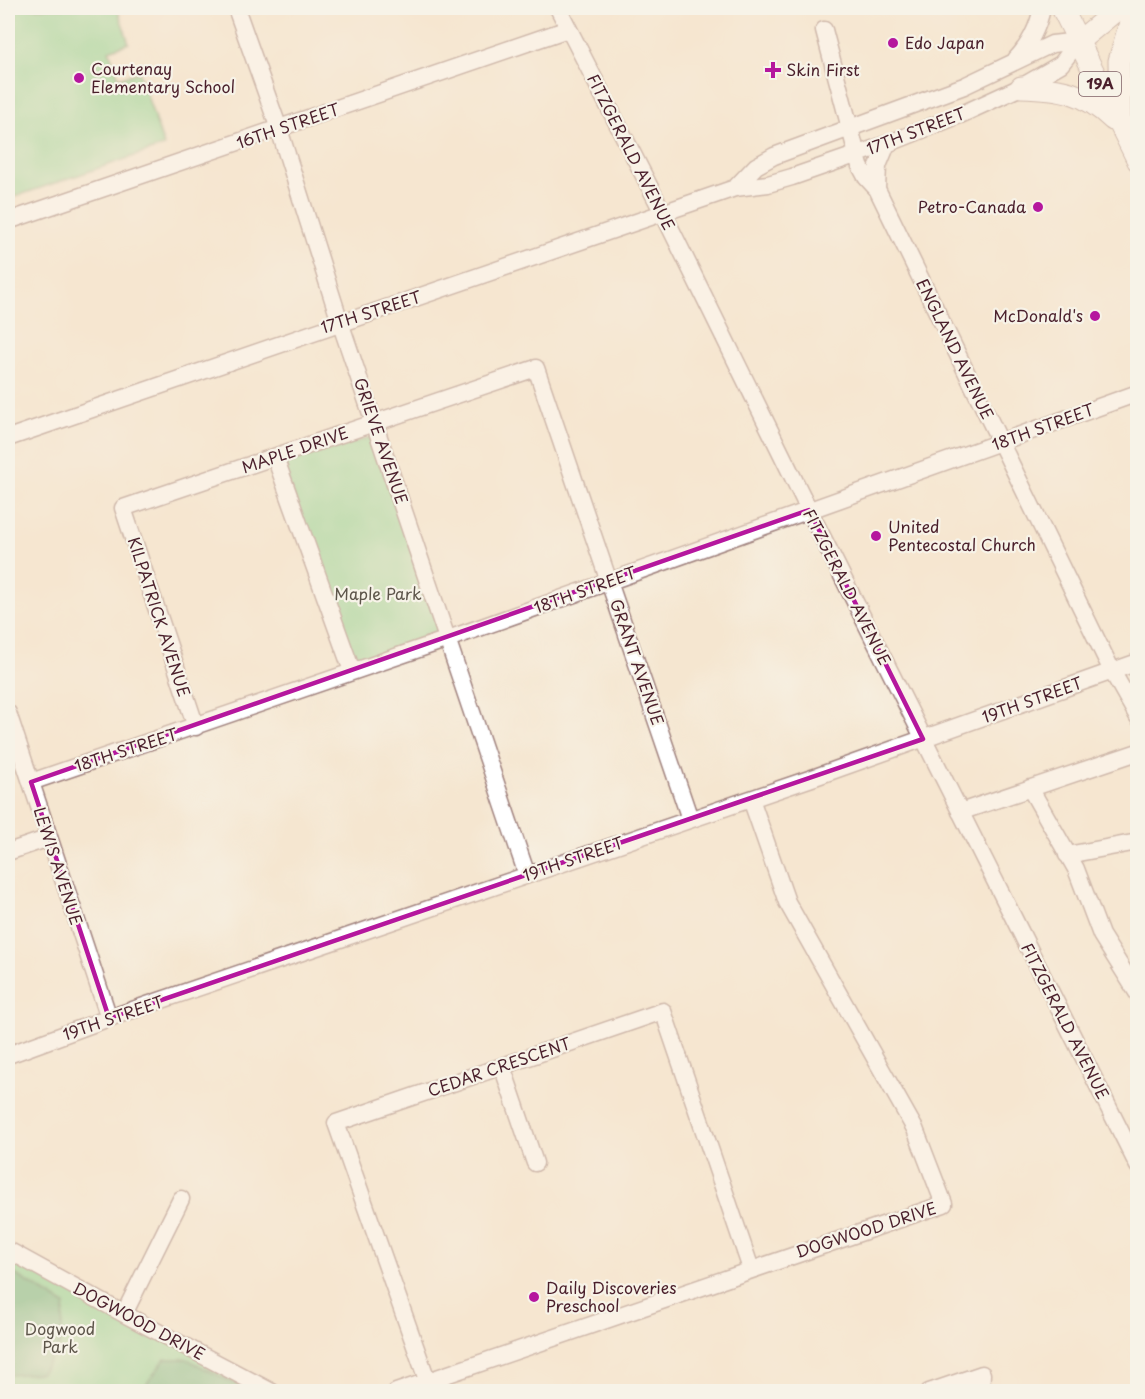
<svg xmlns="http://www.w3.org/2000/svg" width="1145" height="1399" viewBox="0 0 1145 1399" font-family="'Playpen Sans',sans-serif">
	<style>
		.green { fill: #89d491; stroke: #6a7a5e; stroke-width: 1.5 }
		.forest { fill: #6eb67b; stroke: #5c6a53; stroke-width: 1.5 }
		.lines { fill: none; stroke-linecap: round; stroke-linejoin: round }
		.minor-casing { stroke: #a0827e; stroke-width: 19 }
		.major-casing { stroke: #a0827e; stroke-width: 23 }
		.minor { stroke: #fff; stroke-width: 16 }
		.major { stroke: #fff; stroke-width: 21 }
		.marked { fill: none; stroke: #b5179e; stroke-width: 4.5; stroke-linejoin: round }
		.poi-dot { fill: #b5179e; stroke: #f7f3e8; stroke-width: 2 }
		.labels { text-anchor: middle; stroke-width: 4.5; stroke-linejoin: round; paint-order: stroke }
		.shield { fill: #f7f3e8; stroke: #7e5f64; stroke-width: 1.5 }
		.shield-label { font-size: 15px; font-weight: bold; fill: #4a1f2b }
		.poi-label { font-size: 16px; fill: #4a1f2b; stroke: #f7f3e8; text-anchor: start }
		.street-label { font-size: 16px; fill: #4a1f2b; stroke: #f7f3e8 }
		.park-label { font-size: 16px; fill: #5d554a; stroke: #f7f3e8 }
	</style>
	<rect width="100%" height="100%" fill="#f7f3e8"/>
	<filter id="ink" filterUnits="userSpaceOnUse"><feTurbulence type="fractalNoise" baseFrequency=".0167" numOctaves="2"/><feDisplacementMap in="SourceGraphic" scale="12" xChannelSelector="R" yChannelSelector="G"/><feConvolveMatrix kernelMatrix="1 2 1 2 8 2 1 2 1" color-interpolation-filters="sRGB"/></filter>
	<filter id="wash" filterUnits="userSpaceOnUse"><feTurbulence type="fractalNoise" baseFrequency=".008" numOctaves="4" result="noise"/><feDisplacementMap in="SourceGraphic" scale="24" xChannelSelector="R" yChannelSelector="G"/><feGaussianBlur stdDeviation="1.35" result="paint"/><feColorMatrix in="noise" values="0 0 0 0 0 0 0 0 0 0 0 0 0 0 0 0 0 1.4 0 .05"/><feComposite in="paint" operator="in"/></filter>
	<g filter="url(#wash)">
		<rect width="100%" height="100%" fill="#f5e6d0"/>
		<path class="green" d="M8,8H117L129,43L109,50L119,78L139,72L164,146L8,199Z
			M371,437L441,632L353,662L282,464Z
			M8,1250L272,1391H8Z"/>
		<path class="forest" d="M8,1270L65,1305L59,1347L41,1373L8,1375Z
			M165,1359H187L248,1391H141Z"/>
	</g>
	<g filter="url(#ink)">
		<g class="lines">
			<g class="minor-casing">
				<path id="minor" d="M236,8L279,129L340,322L527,875
					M558,8L663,213L809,510L1138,1166
					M824,30L860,166L866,177L877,189L1112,671L1138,717
					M1016,59C1030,44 1038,28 1042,8
					M735,188L756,166L774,156L964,86L1052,44L1079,41
					M877,189L878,166L887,144
					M8,221L568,29
					M8,438L735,188L768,184L792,177L887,144L960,115L1021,87L1061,64L1079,41
					M275,457L352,671
					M8,713L109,1018
					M196,727L123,508L536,368L690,819
					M31,782L448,639L1138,393
					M1030,788L1076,869L1101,935L1138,994
					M960,812L1138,752
					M8,852L49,838
					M1067,855L1138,842
					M8,1055L109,1018L815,777L1138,662
					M502,1066L535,1163
					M8,1250L124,1314L272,1392
					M124,1314L181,1199
					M431,1391L336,1123L663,1011L751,1269
					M396,1392L944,1204L915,1129L787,902L751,799
					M929,1392L982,1374L981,1392"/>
			</g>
			<g class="major-casing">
				<path id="major" d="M1062,8L1138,161
					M1079,41L1119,8
					M1021,87C1061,88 1083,91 1113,120
					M1120,120L1119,61L1134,8"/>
			</g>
			<use href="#minor" class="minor"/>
			<use href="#major" class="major"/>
		</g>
	</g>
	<path d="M0 0H1145V1399H0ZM809,510L923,739L109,1018L31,782Z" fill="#f5e6d0" fill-opacity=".55" fill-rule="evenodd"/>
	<path class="marked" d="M809,510L923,739L109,1018L31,782Z"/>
	<g class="poi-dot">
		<circle cx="893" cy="43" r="6"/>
		<path d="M770 61h6v6h6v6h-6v6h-6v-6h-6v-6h6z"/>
		<circle cx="79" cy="78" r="6"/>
		<circle cx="1038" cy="207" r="6"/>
		<circle cx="1095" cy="316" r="6"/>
		<circle cx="876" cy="536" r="6"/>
		<circle cx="534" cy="1297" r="6"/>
	</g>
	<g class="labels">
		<rect class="shield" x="1079" y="72" width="42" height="24" rx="4.5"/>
		<g class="shield-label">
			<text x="1100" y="89">19A</text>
		</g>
		<g class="poi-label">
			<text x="905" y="49">Edo Japan</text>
			<text x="91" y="75">Courtenay<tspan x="91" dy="18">Elementary School</tspan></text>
			<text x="786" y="76">Skin First</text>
			<text x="1026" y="213" text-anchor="end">Petro-Canada</text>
			<text x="1083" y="322" text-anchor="end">McDonald's</text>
			<text x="888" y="533">United<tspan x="888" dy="18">Pentecostal Church</tspan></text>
			<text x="546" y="1294">Daily Discoveries<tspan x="546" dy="18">Preschool</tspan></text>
		</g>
		<g class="street-label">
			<text transform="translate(288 126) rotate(-19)" y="6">16TH STREET</text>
			<text transform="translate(916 131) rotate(-21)" y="6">17TH STREET</text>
			<text transform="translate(631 152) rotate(63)" y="6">FITZGERALD AVENUE</text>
			<text transform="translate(371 312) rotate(-18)" y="6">17TH STREET</text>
			<text transform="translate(955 349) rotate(64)" y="6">ENGLAND AVENUE</text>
			<text transform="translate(1043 427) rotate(-20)" y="6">18TH STREET</text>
			<text transform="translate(381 441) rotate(71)" y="6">GRIEVE AVENUE</text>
			<text transform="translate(295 450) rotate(-19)" y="6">MAPLE DRIVE</text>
			<text transform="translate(847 587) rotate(63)" y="6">FITZGERALD AVENUE</text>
			<text transform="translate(585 590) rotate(-20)" y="6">18TH STREET</text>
			<text transform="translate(159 617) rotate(72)" y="6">KILPATRICK AVENUE</text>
			<text transform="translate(637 662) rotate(71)" y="6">GRANT AVENUE</text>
			<text transform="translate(1032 700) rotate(-20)" y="6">19TH STREET</text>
			<text transform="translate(126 750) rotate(-18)" y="6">18TH STREET</text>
			<text transform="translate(573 859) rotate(-19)" y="6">19TH STREET</text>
			<text transform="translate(58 866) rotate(72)" y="6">LEWIS AVENUE</text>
			<text transform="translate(113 1018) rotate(-19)" y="6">19TH STREET</text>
			<text transform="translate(1065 1021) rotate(63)" y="6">FITZGERALD AVENUE</text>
			<text transform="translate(499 1067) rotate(-19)" y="6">CEDAR CRESCENT</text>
			<text transform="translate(866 1230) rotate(-18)" y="6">DOGWOOD DRIVE</text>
			<text transform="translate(139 1321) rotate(28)" y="6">DOGWOOD DRIVE</text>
		</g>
		<g class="park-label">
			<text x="378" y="600">Maple Park</text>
			<text x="60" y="1335">Dogwood<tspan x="60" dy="18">Park</tspan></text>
		</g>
	</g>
	<rect width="1145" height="1399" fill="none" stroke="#f7f3e8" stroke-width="30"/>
</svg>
